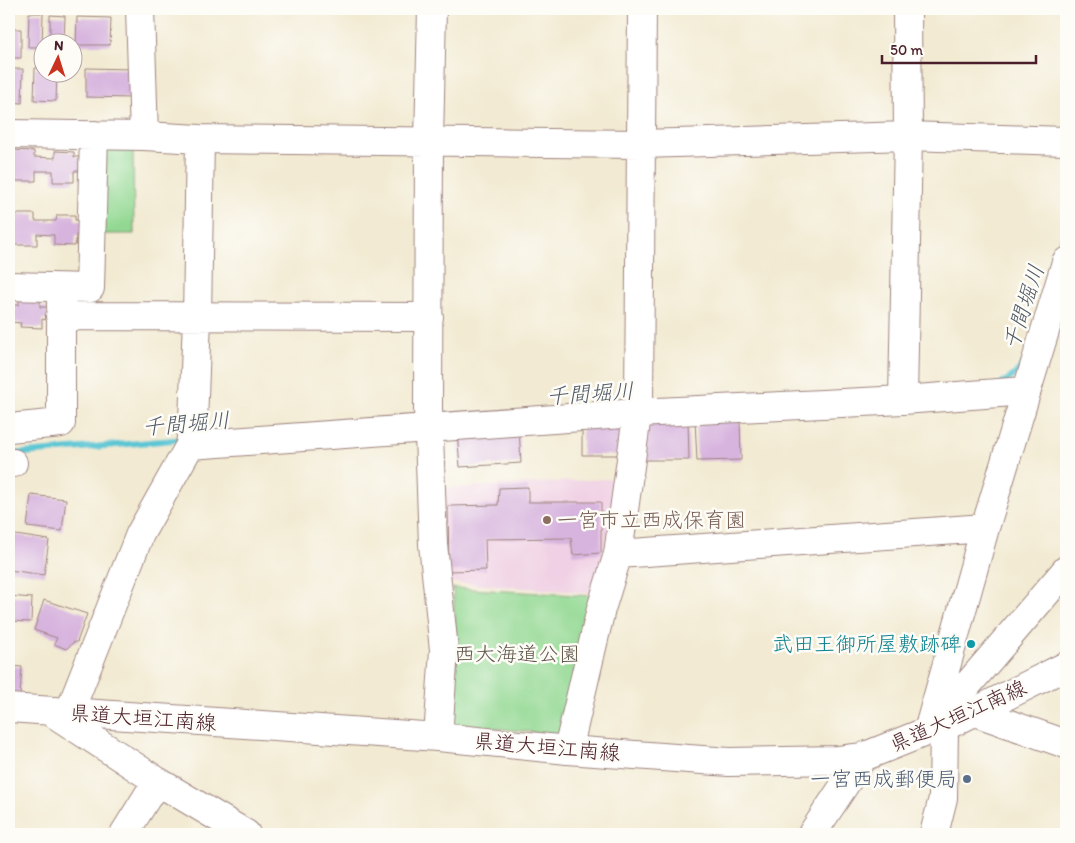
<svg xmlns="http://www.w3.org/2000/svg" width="1075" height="843" viewBox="0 0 1075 843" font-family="Itim,'Klee One',sans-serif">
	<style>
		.built { fill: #f0d0e4 }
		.green { fill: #92d892; stroke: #6e7c5e }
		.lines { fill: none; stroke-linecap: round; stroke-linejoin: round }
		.stream { stroke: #5bc6d4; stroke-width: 6 }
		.building { fill: #d7b4de }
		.minor-casing { stroke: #9e847e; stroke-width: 30 }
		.major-casing { stroke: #9e847e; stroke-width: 30 }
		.minor { stroke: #fff; stroke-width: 28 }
		.major { stroke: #fff; stroke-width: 28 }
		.education-dot { fill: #8d6e63; stroke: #fdfcf7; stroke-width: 2 }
		.culture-dot { fill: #0f9aa8; stroke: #fdfcf7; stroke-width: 2 }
		.service-dot { fill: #5c6f8a; stroke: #fdfcf7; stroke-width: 2 }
		.labels { text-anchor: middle; stroke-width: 5; stroke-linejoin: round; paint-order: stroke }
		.education-label { font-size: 21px; fill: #785e54; stroke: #fdfcf7; text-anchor: start }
		.culture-label { font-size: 21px; fill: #0d838f; stroke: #fdfcf7; text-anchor: end }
		.park-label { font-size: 21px; fill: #60564a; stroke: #fdfcf7 }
		.street-label { font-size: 21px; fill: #4a1f2b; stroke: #fdfcf7 }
		.service-label { font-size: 21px; fill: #4e5e75; stroke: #fdfcf7; text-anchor: end }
		.water-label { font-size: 22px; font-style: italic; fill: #505966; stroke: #fdfcf7 }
	</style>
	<rect width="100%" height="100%" fill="#fdfcf7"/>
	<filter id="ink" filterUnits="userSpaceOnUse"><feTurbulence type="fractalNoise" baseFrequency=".02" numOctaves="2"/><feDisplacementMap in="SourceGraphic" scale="10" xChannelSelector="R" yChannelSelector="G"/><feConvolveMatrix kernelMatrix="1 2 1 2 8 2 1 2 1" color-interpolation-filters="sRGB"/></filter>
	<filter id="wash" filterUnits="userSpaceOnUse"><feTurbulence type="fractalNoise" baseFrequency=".0096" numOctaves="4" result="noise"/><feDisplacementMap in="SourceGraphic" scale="20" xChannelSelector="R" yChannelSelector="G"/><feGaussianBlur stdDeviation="1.12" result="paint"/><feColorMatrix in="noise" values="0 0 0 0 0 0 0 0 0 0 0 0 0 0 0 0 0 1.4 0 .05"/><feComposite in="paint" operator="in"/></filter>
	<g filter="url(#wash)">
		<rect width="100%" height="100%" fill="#f2ead2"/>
		<path class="built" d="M621,478L605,552L592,593L444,582L439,489Z"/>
		<path class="green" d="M103,147H133L134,234H103Z
			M453,588L592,596L561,735L454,724L457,650Z"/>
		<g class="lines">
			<path class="stream" d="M1057,257L1066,227
				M1003,382C1011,379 1018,372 1023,364
				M13,454L185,439"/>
		</g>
		<g id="blocks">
			<path class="building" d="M29,13H43L42,47H28Z
				M50,15L65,16L64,42H50Z
				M77,17L111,18L110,45H76Z
				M9,29H21V58H9Z
				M35,68H42V72H57L56,101L34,100Z
				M86,68L132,69V98L86,97Z
				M9,69H23L22,103L9,102Z
				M11,150L34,151V157L55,158V151L74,152V157H83V171H74V182H53V171H36V181H12L13,177L9,176V158H11Z
				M12,214H35V221H56L57,215H75V220L85,221L84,235H76L75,246L54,245V235L37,234V245H14V240H9V221H12Z
				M19,299L40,300V307H47V320L42,319V328L20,327L21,323L11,322L12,305H19Z
				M740,418L741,460L697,461L695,420Z
				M644,420H688L689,460H644Z
				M582,423H627V455H582Z
				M519,428L521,463L460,467L457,431Z
				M528,487V502H601V553L573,555L571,538L485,539L486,570L449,571L448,506L498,505L499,488Z
				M31,495L66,499L62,531L27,527Z
				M9,534L49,540L44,575L9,570Z
				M9,596L32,598L31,622L9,621Z
				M44,600L87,614L77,642H74L66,649L54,644L57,638L34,630Z
				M9,666L22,667L20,696L9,695Z"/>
		</g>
	</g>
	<g filter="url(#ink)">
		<use href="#blocks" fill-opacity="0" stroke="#9e847e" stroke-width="1"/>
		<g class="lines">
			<g class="minor-casing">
				<path id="minor" d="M140,9L144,136
					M432,9L429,141L428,408L433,544L444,650L438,737
					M9,134L144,136L200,139L641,144L908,136L1066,141
					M9,286L90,288L94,135
					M60,316L429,317
					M903,400L908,136L907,9
					M9,428L61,423V299
					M190,445L637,413L903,400L1026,391
					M9,463H13
					M618,554L985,528
					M50,711L157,781L246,834
					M975,712L1066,744
					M69,713L140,534L190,445L193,422L197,318L200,139
					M934,724L1066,570
					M928,731L985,528L1066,262
					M568,750L601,609L618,554L639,401L642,9
					M124,834L157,781
					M812,834L863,757
					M934,834L943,798L944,727"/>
			</g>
			<g class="major-casing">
				<path id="major" d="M9,708L438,737L568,750L729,762L839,760L863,757L928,731L944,727L1066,666"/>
			</g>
			<use href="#minor" class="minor"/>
			<use href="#major" class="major"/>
		</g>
	</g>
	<circle class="education-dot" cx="547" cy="520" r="5"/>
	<circle class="culture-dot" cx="971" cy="644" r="5"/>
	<circle class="service-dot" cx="967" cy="779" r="5"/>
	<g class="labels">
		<g class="education-label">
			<text x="557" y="527">一宮市立西成保育園</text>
		</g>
		<g class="culture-label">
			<text x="961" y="651">武田王御所屋敷跡碑</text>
		</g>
		<g class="park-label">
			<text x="517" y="661">西大海道公園</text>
		</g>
		<g class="street-label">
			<text transform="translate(958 716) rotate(-24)" y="7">県道大垣江南線</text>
			<text transform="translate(143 718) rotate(4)" y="7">県道大垣江南線</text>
			<text transform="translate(547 747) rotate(5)" y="7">県道大垣江南線</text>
		</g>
		<g class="service-label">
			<text x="957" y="786">一宮西成郵便局</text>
		</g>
		<g class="water-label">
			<text transform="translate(1023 307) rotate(-72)" y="8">千間堀川</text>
			<text transform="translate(590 393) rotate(-4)" y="8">千間堀川</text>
			<text transform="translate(186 423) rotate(-5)" y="8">千間堀川</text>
		</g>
	</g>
	<rect width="1075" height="843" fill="none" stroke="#fdfcf7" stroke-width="30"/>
	<g transform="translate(58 58) rotate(4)"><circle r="24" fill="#fdfcf7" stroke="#b5a4a5"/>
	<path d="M0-4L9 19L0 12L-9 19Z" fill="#c8321e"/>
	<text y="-8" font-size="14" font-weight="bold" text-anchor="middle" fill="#4a1f2b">N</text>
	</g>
	<path d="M882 55v8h154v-8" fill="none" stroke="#4a1f2b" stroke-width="2.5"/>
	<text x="890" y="55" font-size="15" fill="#4a1f2b" stroke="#fdfcf7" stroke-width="4" paint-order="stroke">50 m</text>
</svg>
